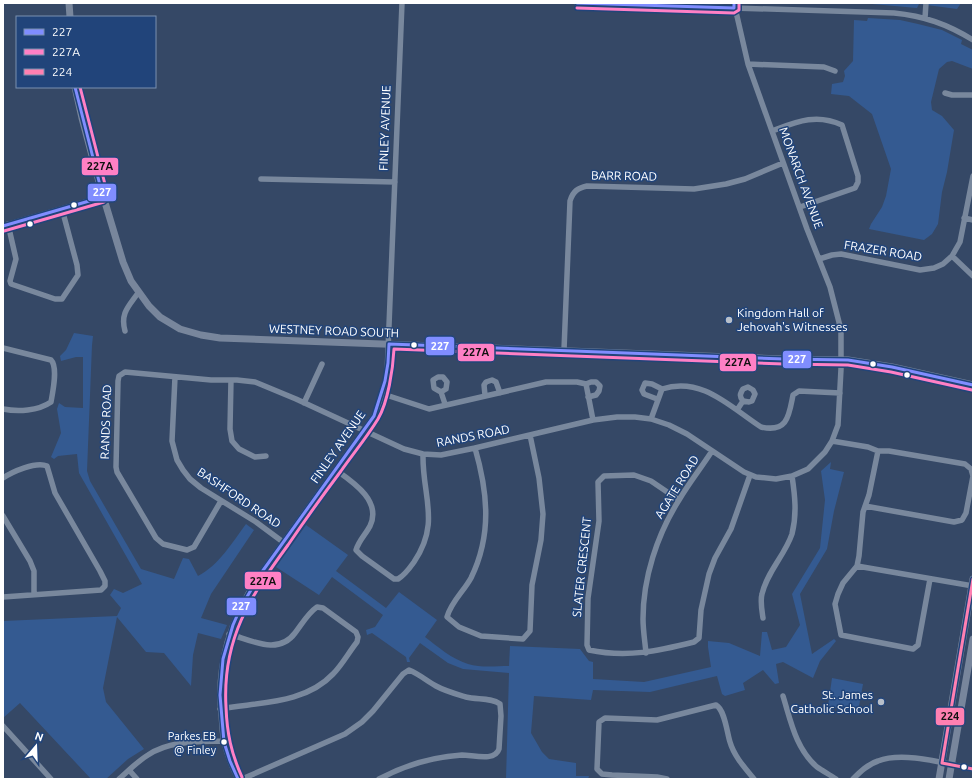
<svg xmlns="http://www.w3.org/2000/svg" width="976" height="782" viewBox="0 0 976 782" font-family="Ubuntu,sans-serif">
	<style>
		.green { fill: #345a91 }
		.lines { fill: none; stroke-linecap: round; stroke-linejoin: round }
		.minor { stroke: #79889d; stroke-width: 5.5 }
		.major { stroke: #78869c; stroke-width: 7 }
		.bus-1-casing { stroke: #21447a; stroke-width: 6 }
		.bus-2-casing { stroke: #21447a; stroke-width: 6 }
		.bus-3-casing { stroke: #21447a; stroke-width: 6 }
		.bus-1 { stroke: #808dff; stroke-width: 3 }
		.bus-2 { stroke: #ff80c5; stroke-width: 3 }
		.bus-3 { stroke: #ff80b1; stroke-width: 3 }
		.bus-dot { fill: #fff; stroke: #21447a; stroke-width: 1.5 }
		.poi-dot { fill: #b8bfc9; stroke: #21447a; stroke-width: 1.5 }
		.labels { text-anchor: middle; stroke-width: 3; stroke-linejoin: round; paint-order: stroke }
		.bus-label { font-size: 11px; fill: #fff; stroke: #21447a; text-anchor: end }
		.street-label { font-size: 12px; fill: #fff; stroke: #21447a }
		.poi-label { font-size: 12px; fill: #fff; stroke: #21447a; text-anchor: start }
		.line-badge { stroke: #21447a; stroke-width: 1.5 }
		.badge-label { font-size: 11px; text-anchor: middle; font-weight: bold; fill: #fff }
		.pale-badge-label { font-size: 11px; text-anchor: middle; font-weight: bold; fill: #111 }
	</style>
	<rect width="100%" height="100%" fill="#354866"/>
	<path class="green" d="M797,3H961L957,9L919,4L917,8L872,4Z
		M868,18L900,20L918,24L942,30L962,40L961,44L973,50V69L952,61L947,62L939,69L931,102L932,110L942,116L954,130L947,172L942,192L938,224L932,234L924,240L869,229L871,224L882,207L886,196L891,169L872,114L849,96L831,94L832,84L843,82L845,76L844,71L853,61L854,20L867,21Z
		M74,333L93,336L92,345L87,471L90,481L141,569L174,579L183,558L189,559L198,576C220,564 231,544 246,524L254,530L211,594L201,618L227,625L221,639L198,633L193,655L191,686L164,653L146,652L117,617L103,688L106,702L144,749L128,759L106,779H91L20,703L3,718V621L117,616L121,608L110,595L114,589L123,593L142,584L79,473L77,454L58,456L54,459L51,457L61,433L57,409L59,403L65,407L83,408V357H76L61,361L60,356L66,350Z
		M831,462L830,469L844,472L834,511L827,549L800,594L812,654L834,639L836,641L820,661L813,678L783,662L776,664L779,683L775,684L763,670L743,683L745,690L725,696L722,694L717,676L650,692L593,690L591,700L534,696L531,733L542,752L549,759L576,763V776H589L588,779H506L509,673L463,669L448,663L420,643L409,658L410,662H407L406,657L372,633L367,635L366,630L375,627L383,615L332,577L319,595L276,567L306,525L348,555L336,571L386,608L399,592L437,620L425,637C438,647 452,659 468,664C481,668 496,666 509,666L510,646L580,649L589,661L593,662V679L644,682L711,667L708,647V641L729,643L760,656L762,632H767L772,650L786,647L800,625L792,594L820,548L825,500L821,471Z
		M832,678L863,684L858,712L828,706Z"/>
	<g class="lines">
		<path class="minor" d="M577,3L894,13C924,16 947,24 973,40
			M925,18L926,3
			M748,64L824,67L835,71
			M945,93L952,95H973
			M772,131C796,122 816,113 842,125L858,176V182L855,188L800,207
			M261,179L395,182
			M964,218L973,220
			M8,224L16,259L10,281L11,284L55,299H62L78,275L77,265L62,209
			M3,226L103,197
			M952,256L973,276
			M819,259L832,255L841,254L920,270L934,268L943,264L952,256L960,242L973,176
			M125,331C120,313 129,306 138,293
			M3,348L51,360C58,367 53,391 51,402C38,411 18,412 3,409
			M564,350L570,201C573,191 578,188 587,186L694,189L726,184L745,179L783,163
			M175,377L172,441L177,460L183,470L190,479L201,488L256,522L283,542
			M438,377H443L447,382L446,389L441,392L434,388L433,380Z
			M231,380L230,429L232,441L239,449L255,457L266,456
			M586,384L593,420
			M441,392L445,404
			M383,394L429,409L546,382H577L586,384L591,382H596L600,386L599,391L596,395L588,397
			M485,395L484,385L486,382L492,380L496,382L500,393
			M657,399L644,394L642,390L645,383L652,384L662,389C702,376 730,407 761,427C788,433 789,415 793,395L799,391L840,393
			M304,403L322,364
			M737,410L743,401L749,402L752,401L755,394L753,390L748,387L743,389C740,394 739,396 743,401
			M651,419L662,389
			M832,441L868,447L878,451H889L965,464L971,469L973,476L966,513L962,520L954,522L865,506
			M475,448C488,493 492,535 471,578C464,591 451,602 447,617L459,627L481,636L523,639L530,631L532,585L541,540L543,514L539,478L530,435
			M878,451L869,495L863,512L859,556L857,566L843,583L838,594L835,604L841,635L913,649L918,645L930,579
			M336,470C353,482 382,501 370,526C366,534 359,540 356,550L362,556L394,579H398C405,575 409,569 414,562C441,522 422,496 423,454
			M3,478C12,472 36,461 47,466L55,493L100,571L105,581V586L101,590L3,597
			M679,500L651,481L634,475L604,476L598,482L599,521L588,598L587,645L589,650C627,658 658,651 694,642L699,638L701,610L709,574L715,558L731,529L750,475
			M221,501L194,547L187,550L163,544L156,538L117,472L116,467L118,381L119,376L125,372L211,380H237L255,382L296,399L404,449L423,454L441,455L475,448L593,420L617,417H635L651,419L669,425L687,434L744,472L756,477L776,479L792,476L808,469L825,452L832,441L838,425L841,369V330L830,287L807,229L748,64L734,3
			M3,516L30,561L34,571V594
			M857,566L973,586
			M763,618C762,611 760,601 762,594C767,572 785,555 792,534C797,514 795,496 792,476
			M646,653C645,642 643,630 643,619C643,578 657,535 679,500C689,483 701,468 712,451
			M783,696C791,722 796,749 817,767C823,771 830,775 836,779
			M220,709C259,702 305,704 333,674C342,665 349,652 357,642L358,637L356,632L323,608L317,607C308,613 302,624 295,633C278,656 251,640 229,634
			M3,726L51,779
			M129,770L137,779
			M119,779C128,771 138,761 148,755C171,740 198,742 224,741
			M238,779C232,767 227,755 224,742C222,733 222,723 221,714C216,663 230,619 259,576L374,416L383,394L387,375L402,3
			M242,779L345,734L362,722L373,711L403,674L409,670C419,674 427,681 436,686C445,691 456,694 466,697C477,700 491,697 500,704L501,716L499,749C495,762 473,755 462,755C433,757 405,765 379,779
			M667,779L657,777L612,775L602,774L597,769L599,722L605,718L657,720L716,705C725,710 727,733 730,742C734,756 745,768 754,779
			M853,779C860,772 868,764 878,761C904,751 946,764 973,769"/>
		<path class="major" d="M69,3L70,17
			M75,87L82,118L101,189L123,262L131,281L149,306L160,317L180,329L201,335L220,338L784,359L848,360L892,367L973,385
			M939,779L973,579
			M949,779L973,639"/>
		<g class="bus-1-casing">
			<path id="bus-1" d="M577,3L734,8V3
				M3,226L103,197L75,87
				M238,779L230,761L224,742L220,695L223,659L233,625L240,609L259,576L374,416L385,381L388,363L389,344L784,359L848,360L892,367L973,385"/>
		</g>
		<g class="bus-2-casing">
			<path id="bus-2" d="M577,8L734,13L739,10V3
				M4,231L104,202L107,199L108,196L80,87
				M242,777C231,753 227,733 226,707C222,639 250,597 288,545C305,520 323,495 341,471C353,454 367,437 378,419C388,402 393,369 394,349L784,364L848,365L891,372L972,390"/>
		</g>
		<g class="bus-3-casing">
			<path id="bus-3" d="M973,579L942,763L973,769"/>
		</g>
		<use href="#bus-1" class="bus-1"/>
		<use href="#bus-2" class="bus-2"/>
		<use href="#bus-3" class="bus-3"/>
	</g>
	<g class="bus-dot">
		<circle cx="74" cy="205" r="3.5"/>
		<circle cx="30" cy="224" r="3.5"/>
		<circle cx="414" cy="345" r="3.5"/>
		<circle cx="873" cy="364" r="3.5"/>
		<circle cx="907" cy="375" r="3.5"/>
		<circle cx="224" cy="742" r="3.5"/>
		<circle cx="964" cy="767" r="3.5"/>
	</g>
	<g class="poi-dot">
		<circle cx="729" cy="320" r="4"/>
		<circle cx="881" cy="702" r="4"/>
	</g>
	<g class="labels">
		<g class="bus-label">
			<text x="216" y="740">Parkes EB<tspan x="216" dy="14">@ Finley</tspan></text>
		</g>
		<g class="street-label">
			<text transform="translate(385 128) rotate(-88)" y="4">FINLEY AVENUE</text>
			<text transform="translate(624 176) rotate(1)" y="4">BARR ROAD</text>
			<text transform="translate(801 178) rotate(70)" y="4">MONARCH AVENUE</text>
			<text transform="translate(883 251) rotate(9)" y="4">FRAZER ROAD</text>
			<text transform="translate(334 331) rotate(2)" y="4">WESTNEY ROAD SOUTH</text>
			<text transform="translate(106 422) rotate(-88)" y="4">RANDS ROAD</text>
			<text transform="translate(473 436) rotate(-11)" y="4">RANDS ROAD</text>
			<text transform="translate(338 447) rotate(-55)" y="4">FINLEY AVENUE</text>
			<text transform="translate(677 487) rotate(-58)" y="4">AGATE ROAD</text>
			<text transform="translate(239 498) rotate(34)" y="4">BASHFORD ROAD</text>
			<text transform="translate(582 567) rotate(-84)" y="4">SLATER CRESCENT</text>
		</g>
		<g class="poi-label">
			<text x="737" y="317">Kingdom Hall of<tspan x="737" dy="14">Jehovah's Witnesses</tspan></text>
			<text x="873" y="699" text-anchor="end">St. James<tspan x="873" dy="14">Catholic School</tspan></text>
		</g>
	</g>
	<g class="line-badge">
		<rect x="81" y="157" width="38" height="19" rx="4" fill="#ff80c5"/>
		<rect x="87" y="183" width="30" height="19" rx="4" fill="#808dff"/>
		<rect x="425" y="336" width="30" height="20" rx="4" fill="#808dff"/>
		<rect x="457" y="343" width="38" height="19" rx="4" fill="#ff80c5"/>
		<rect x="782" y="350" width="30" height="19" rx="4" fill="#808dff"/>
		<rect x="719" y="353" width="38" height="19" rx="4" fill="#ff80c5"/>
		<rect x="244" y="571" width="38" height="19" rx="4" fill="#ff80c5"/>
		<rect x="226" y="597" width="31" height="19" rx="4" fill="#808dff"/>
		<rect x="935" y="707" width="30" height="19" rx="4" fill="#ff80b1"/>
	</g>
	<g class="badge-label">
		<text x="102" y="196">227</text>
		<text x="440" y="350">227</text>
		<text x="797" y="363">227</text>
		<text x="241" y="610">227</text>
	</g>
	<g class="pale-badge-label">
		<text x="100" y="170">227A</text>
		<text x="476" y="356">227A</text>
		<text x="738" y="366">227A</text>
		<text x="263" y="585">227A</text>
		<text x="950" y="720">224</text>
	</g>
	<rect width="976" height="782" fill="none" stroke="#ffffff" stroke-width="8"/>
	<rect x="16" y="16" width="140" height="72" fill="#21447a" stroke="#7a8faf"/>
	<rect x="24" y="29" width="20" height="6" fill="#808dff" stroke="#7a8faf"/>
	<text x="52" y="36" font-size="12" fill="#ffffff">227</text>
	<rect x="24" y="49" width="20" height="6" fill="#ff80c5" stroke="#7a8faf"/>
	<text x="52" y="56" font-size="12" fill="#ffffff">227A</text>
	<rect x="24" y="69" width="20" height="6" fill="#ff80b1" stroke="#7a8faf"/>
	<text x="52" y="76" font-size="12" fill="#ffffff">224</text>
	<g transform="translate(36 746) rotate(19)" stroke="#21447a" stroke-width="3" paint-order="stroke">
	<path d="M0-3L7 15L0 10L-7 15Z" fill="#ffffff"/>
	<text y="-6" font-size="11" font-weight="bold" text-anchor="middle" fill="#ffffff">N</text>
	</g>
</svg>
